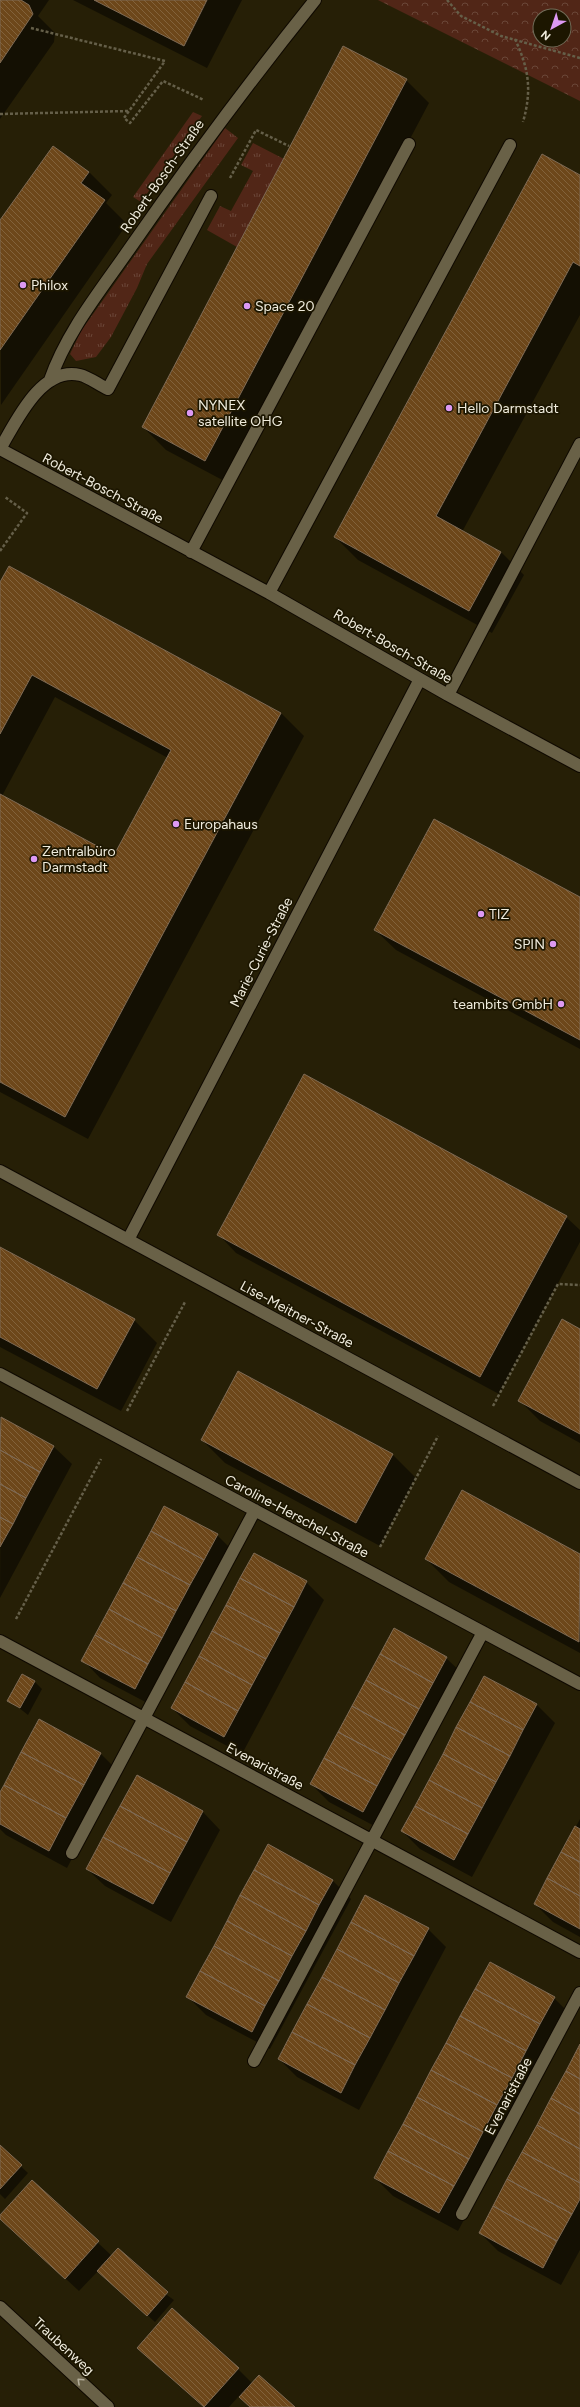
<svg xmlns="http://www.w3.org/2000/svg" width="580" height="2407" viewBox="0 0 580 2407" font-family="Figtree,sans-serif">
	<style>
		.grass { fill: url(#grass-tufts) }
		.forest { fill: url(#forest-crowns); fill-rule: evenodd }
		.shadow { fill: #0007; fill-rule: evenodd }
		.building { fill: url(#building-back-hatch); stroke: #7e6a55 }
		.lines { fill: none; stroke-linecap: round; stroke-linejoin: round }
		.minor-casing { stroke: #0f0900; stroke-width: 14 }
		.path { stroke: #655f49; stroke-width: 2.5; stroke-dasharray: 3 2; stroke-linecap: butt }
		.minor { stroke: #696147; stroke-width: 12 }
		.oneway { stroke: #b3ad9a }
		.poi-dot { fill: #dd99f3; stroke: #1c1600; stroke-width: 1.5 }
		.labels { text-anchor: middle; stroke-width: 3.5; stroke-linejoin: round; paint-order: stroke }
		.street-label { font-size: 14px; fill: #f0ecdd; stroke: #1c1600 }
		.poi-label { font-size: 14px; fill: #f0ecdd; stroke: #1c1600; text-anchor: start }
	</style>
	<defs>
		<pattern id="grass-tufts" width="24" height="20" patternUnits="userSpaceOnUse"><rect width="24" height="20" fill="#512617"/><path d="M3 7l-1-3M5 7V3M7 7l1-3M15 17l-1-3M17 17v-4M19 17l1-3" fill="none" stroke="#6a4638"/></pattern>
		<pattern id="forest-crowns" width="20" height="18" patternUnits="userSpaceOnUse"><rect width="20" height="18" fill="#512617"/><path d="M2 6a3 3 0 1 1 6 0M12 15a3 3 0 1 1 6 0" fill="none" stroke="#6a4638"/></pattern>
		<pattern id="building-back-hatch" width="6" height="6" patternUnits="userSpaceOnUse"><rect width="6" height="6" fill="#6d471a"/><path d="M-1 5l2 2M0 0l6 6M5-1l2 2" fill="none" stroke="#82623b"/></pattern>
	</defs>
	<rect width="100%" height="100%" fill="#261f06"/>
	<path class="grass" d="M193,112L202,116L141,202L133,197Z
		M225,128L238,138L147,264L137,288L111,337L96,357L76,361L70,354L81,331Z
		M253,143L284,159L237,247L207,230L220,206L231,211L253,171L241,165Z"/>
	<path class="forest" d="M378,0H580V101ZM540,16H564V40H540Z"/>
	<path class="shadow" d="M0,0H49L38,16L55,33L54,42L0,119Z
		M73,0H242L207,68Z
		M406,80L429,103L228,483L166,450L143,427Z
		M53,147L89,172L112,195L106,203L127,224L1,405L0,222Z
		M580,176V315L462,532L501,552L524,575L492,633L358,560L335,537Z
		M0,584L281,713L304,736L88,1139L0,1092ZM55,697L168,758L115,856L2,796Z
		M580,898V1049L396,950L375,930Z
		M566,1217L580,1230V1242L499,1394L236,1253L219,1235Z
		M0,1248L134,1320L157,1343L121,1411L0,1347Z
		M580,1330V1443L540,1421L519,1400Z
		M239,1372L393,1455L416,1478L380,1546L225,1463L202,1440Z
		M1,1419L54,1447L72,1464L0,1598Z
		M462,1492L580,1555V1653L449,1582L426,1559Z
		M217,1535L235,1553L153,1706L100,1678L83,1660Z
		M254,1554L306,1582L324,1600L242,1754L190,1726L172,1708Z
		M446,1658L464,1675L382,1830L329,1802L311,1784Z
		M22,1676L35,1682L42,1689L28,1715L9,1700Z
		M484,1677L537,1705L555,1723L472,1877L420,1849L402,1831Z
		M101,1754L118,1771L67,1868L6,1835L0,1829V1794Z
		M203,1812L220,1830L171,1922L105,1886L87,1869Z
		M580,1819V1937L553,1922L535,1904Z
		M268,1846L333,1881L351,1899L270,2049L206,2015L188,1997Z
		M428,1929L446,1947L359,2110L297,2077L279,2059Z
		M554,1998L572,2016L458,2231L393,2196L375,2178Z
		M580,2046V2250L561,2285L498,2251L480,2233Z
		M0,2147L28,2173L5,2199L0,2194Z
		M32,2181L112,2256L174,2300L155,2322L98,2271L79,2291L0,2218Z
		M152,2361L238,2369L252,2383L293,2407H251L239,2396L229,2407H204Z"/>
	<path class="building" d="M0,0H21L29,5L33,14L0,63Z
		M94,0H207L184,46Z
		M343,46L407,79L205,461L142,427Z
		M53,146L89,172L81,183L105,200L0,350V220Z
		M542,154L580,175V266L573,262L436,516L501,552L469,611L334,537Z
		M9,566L281,713L65,1117L0,1082V794L114,855L171,750L32,675L0,734V582Z
		M434,819L580,897V1040L374,930Z
		M304,1074L567,1216L480,1377L217,1235Z
		M0,1247L135,1319L97,1389L0,1337Z
		M562,1319L580,1329V1434L518,1401Z
		M238,1371L393,1454L356,1523L201,1440Z
		M1,1417L54,1446L40,1472L0,1450Z
		M0,1450L40,1472L26,1498L0,1484Z
		M0,1484L26,1498L13,1524L0,1517Z
		M462,1490L580,1554L579,1642L425,1559Z
		M164,1506L218,1534L204,1560L151,1531Z
		M0,1517L13,1524L0,1547Z
		M151,1531L204,1560L190,1585L137,1557Z
		M254,1553L307,1581L294,1607L240,1578Z
		M137,1557L190,1585L176,1611L123,1583Z
		M240,1578L294,1607L280,1633L226,1605Z
		M123,1583L176,1611L162,1638L109,1609Z
		M226,1605L280,1633L266,1659L212,1631Z
		M109,1609L162,1638L148,1664L95,1635Z
		M394,1628L447,1657L433,1683L380,1654Z
		M212,1631L266,1659L252,1685L199,1656Z
		M95,1635L148,1664L135,1689L81,1661Z
		M380,1654L433,1683L419,1709L366,1680Z
		M199,1656L252,1685L238,1711L185,1682Z
		M22,1674L35,1681L20,1708L7,1701Z
		M484,1676L537,1704L523,1730L470,1702Z
		M366,1680L419,1709L405,1735L352,1706Z
		M185,1682L238,1711L224,1737L171,1708Z
		M470,1702L523,1730L510,1756L456,1727Z
		M352,1706L405,1735L391,1760L338,1732Z
		M39,1719L101,1753L84,1785L21,1752Z
		M456,1727L510,1756L496,1782L443,1754Z
		M338,1732L391,1760L377,1786L324,1758Z
		M21,1752L84,1785L66,1818L4,1785Z
		M443,1754L496,1782L482,1808L429,1780Z
		M324,1758L377,1786L363,1812L310,1784Z
		M137,1775L203,1811L187,1842L120,1806Z
		M429,1780L482,1808L468,1834L415,1806Z
		M4,1785L66,1818L49,1851L0,1824V1792Z
		M120,1806L187,1842L170,1873L103,1837Z
		M415,1806L468,1834L454,1860L401,1831Z
		M575,1826L580,1829V1862L561,1852Z
		M103,1837L170,1873L153,1904L86,1869Z
		M268,1844L333,1880L319,1905L254,1870Z
		M561,1852L580,1862V1896L547,1878Z
		M254,1870L319,1905L306,1931L240,1895Z
		M547,1878L580,1896V1929L534,1904Z
		M240,1895L306,1931L292,1956L227,1921Z
		M365,1895L429,1928L414,1956L351,1922Z
		M227,1921L292,1956L279,1981L214,1946Z
		M351,1922L414,1956L399,1983L337,1949Z
		M214,1946L279,1981L265,2006L200,1971Z
		M337,1949L399,1983L385,2010L322,1977Z
		M490,1962L555,1997L540,2024L475,1989Z
		M200,1971L265,2006L252,2032L186,1997Z
		M322,1977L385,2010L370,2038L307,2004Z
		M475,1989L540,2024L526,2051L460,2016Z
		M307,2004L370,2038L355,2065L292,2032Z
		M460,2016L526,2051L512,2078L446,2043Z
		M292,2032L355,2065L341,2093L278,2059Z
		M446,2043L512,2078L497,2105L431,2070Z
		M580,2044V2079L566,2071Z
		M431,2070L497,2105L483,2132L417,2097Z
		M566,2071L580,2079V2114L551,2098Z
		M417,2097L483,2132L469,2159L403,2124Z
		M551,2098L580,2114V2149L537,2125Z
		M403,2124L469,2159L454,2186L388,2151Z
		M537,2125L580,2149V2183L522,2152Z
		M0,2145L22,2165L0,2189Z
		M388,2151L454,2186L439,2213L374,2178Z
		M522,2152L580,2183V2199L572,2214L507,2179Z
		M507,2179L572,2214L557,2241L493,2206Z
		M32,2180L99,2241L65,2279L0,2219V2215Z
		M493,2206L557,2241L543,2268L479,2233Z
		M118,2248L168,2292L147,2316L97,2271Z
		M172,2308L239,2368L204,2407L137,2348Z
		M259,2375L295,2407H250L239,2397Z"/>
	<g class="lines">
		<g class="minor-casing">
			<path id="minor" d="M50,380C67,331 101,290 130,248C189,163 250,81 315,0
				M0,449L269,593L448,695L580,766
				M0,449C16,422 41,366 80,375C89,377 99,385 108,389L211,196
				M191,552L409,144
				M269,593L510,145
				M448,695L580,444
				M0,1171L580,1483
				M128,1240L420,679
				M0,1374L580,1684
				M0,1641L580,1952
				M72,1853L255,1510
				M254,2061L483,1632
				M462,2214L580,1993
				M0,2307L108,2407"/>
		</g>
		<path class="path" d="M447,0L461,16L501,36L580,58
			M31,28L165,61L124,118L130,123L163,81L204,100
			M515,39C529,69 532,90 523,122
			M0,114L129,111
			M230,178L256,130L289,146
			M0,551L27,513L5,497
			M493,1406L558,1284L580,1285
			M127,1411L185,1302
			M380,1547L438,1436
			M16,1619L101,1459"/>
		<use href="#minor" class="minor"/>
	</g>
	<defs><path id="oneway-chevron" d="M-2-3.5L2.5 0L-2 3.5" fill="none" stroke-width="1.6" stroke-linecap="round" stroke-linejoin="round"/></defs>
	<use class="oneway" href="#oneway-chevron" transform="translate(80 2381) rotate(-137)"/>
	<g class="poi-dot">
		<circle cx="23" cy="285" r="4"/>
		<circle cx="247" cy="306" r="4"/>
		<circle cx="449" cy="408" r="4"/>
		<circle cx="190" cy="413" r="4"/>
		<circle cx="176" cy="824" r="4"/>
		<circle cx="34" cy="859" r="4"/>
		<circle cx="481" cy="914" r="4"/>
		<circle cx="553" cy="944" r="4"/>
		<circle cx="561" cy="1004" r="4"/>
	</g>
	<g class="labels">
		<g class="street-label">
			<text transform="translate(162 176) rotate(-55)" y="5">Robert-Bosch-Straße</text>
			<text transform="translate(103 488) rotate(28)" y="5">Robert-Bosch-Straße</text>
			<text transform="translate(393 646) rotate(30)" y="5">Robert-Bosch-Straße</text>
			<text transform="translate(261 952) rotate(-63)" y="5">Marie-Curie-Straße</text>
			<text transform="translate(297 1314) rotate(28)" y="5">Lise-Meitner-Straße</text>
			<text transform="translate(297 1516) rotate(28)" y="5">Caroline-Herschel-Straße</text>
			<text transform="translate(265 1766) rotate(28)" y="5">Evenaristraße</text>
			<text transform="translate(508 2096) rotate(-62)" y="5">Evenaristraße</text>
			<text transform="translate(64 2346) rotate(43)" y="5">Traubenweg</text>
		</g>
		<g class="poi-label">
			<text x="31" y="290">Philox</text>
			<text x="255" y="311">Space 20</text>
			<text x="198" y="410">NYNEX<tspan x="198" dy="16">satellite OHG</tspan></text>
			<text x="457" y="413">Hello Darmstadt</text>
			<text x="184" y="829">Europahaus</text>
			<text x="42" y="856">Zentralbüro<tspan x="42" dy="16">Darmstadt</tspan></text>
			<text x="489" y="919">TIZ</text>
			<text x="545" y="949" text-anchor="end">SPIN</text>
			<text x="553" y="1009" text-anchor="end">teambits GmbH</text>
		</g>
	</g>
	<g transform="translate(552 28) rotate(220)"><circle r="19" fill="#1c1600" stroke="#716c58"/>
	<path d="M0-3L7 15L0 10L-7 15Z" fill="#dd99f3"/>
	<text y="-6" font-size="11" font-weight="bold" text-anchor="middle" fill="#f0ecdd">N</text>
	</g>
</svg>
